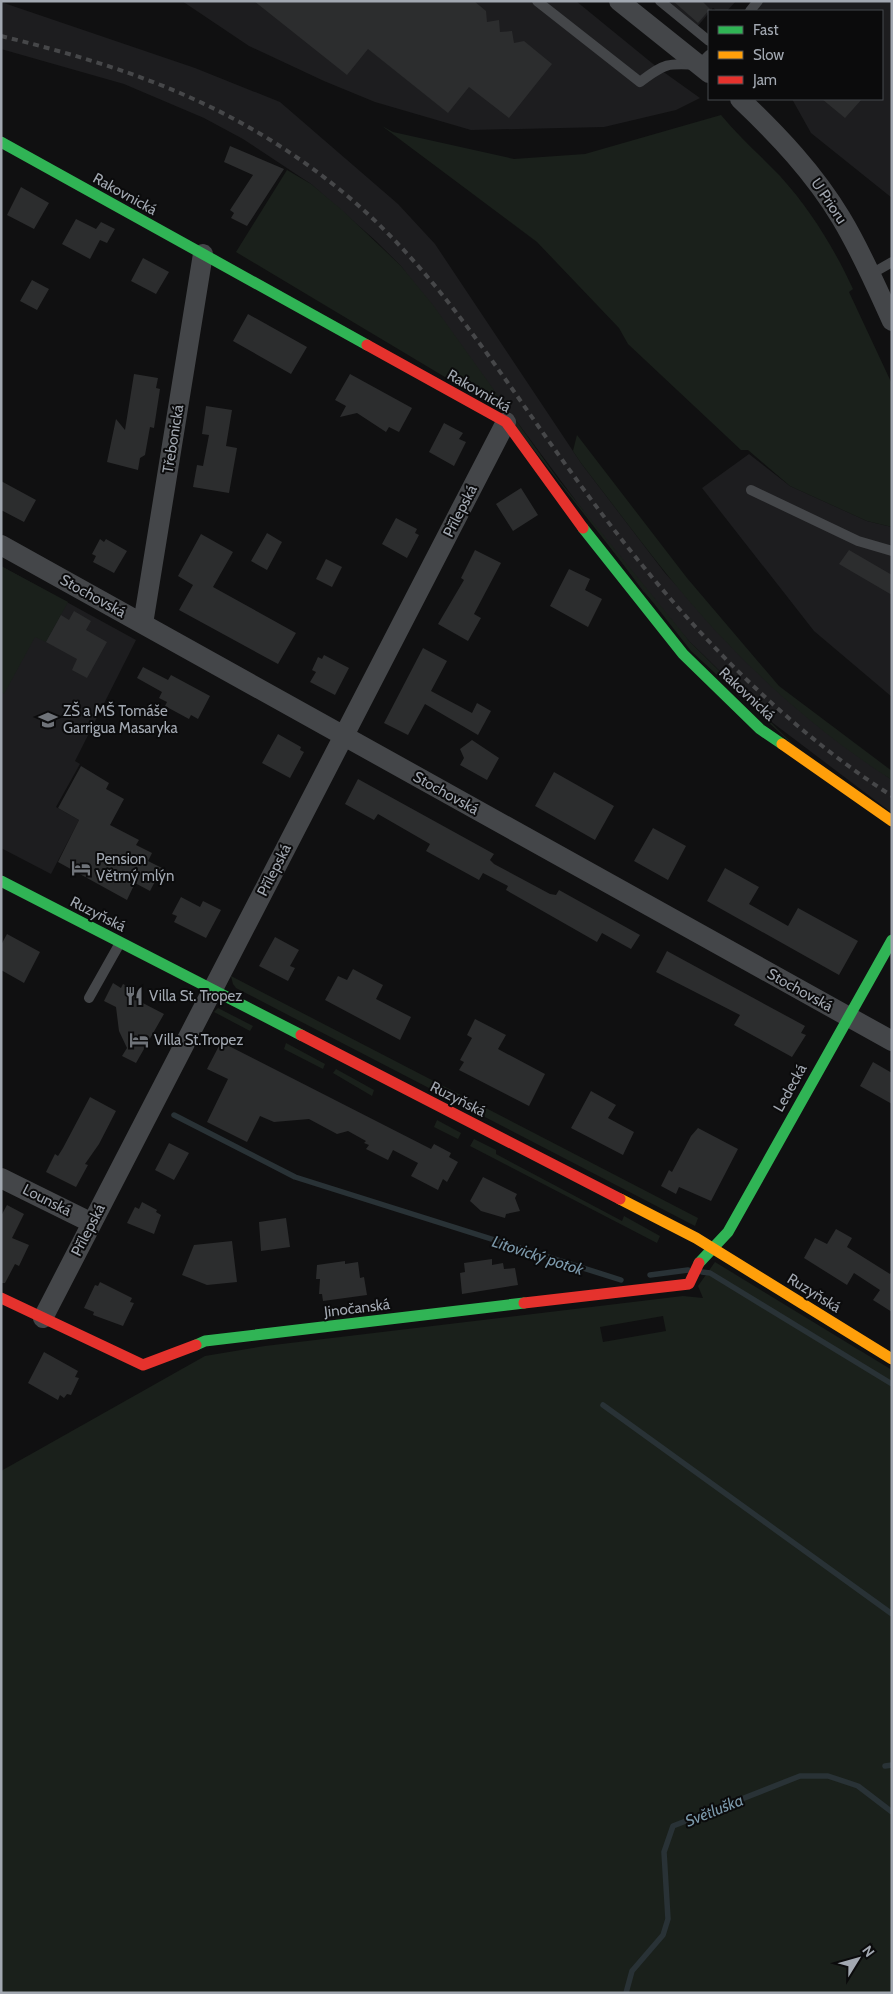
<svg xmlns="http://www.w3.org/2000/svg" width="893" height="1994" viewBox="0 0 893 1994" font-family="Cabin,sans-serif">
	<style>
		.built { fill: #1d1d1f }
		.green { fill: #1a201b; fill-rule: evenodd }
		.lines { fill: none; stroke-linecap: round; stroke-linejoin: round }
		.stream { stroke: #293236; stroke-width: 5.5 }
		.building { fill: #2c2d2e }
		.lane { stroke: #444649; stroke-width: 10 }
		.street { stroke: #444649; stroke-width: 20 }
		.fast { stroke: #30b455; stroke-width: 11 }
		.slow { stroke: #ff9f0a; stroke-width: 11 }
		.jam { stroke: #e5322d; stroke-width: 11 }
		.rail { stroke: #464749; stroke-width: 4; stroke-dasharray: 6 5; stroke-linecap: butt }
		.labels { text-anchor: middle; stroke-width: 4; stroke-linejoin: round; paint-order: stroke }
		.street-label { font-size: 15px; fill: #a2a8b1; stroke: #0b0b0c }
		.poi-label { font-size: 15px; fill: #a2a8b1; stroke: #0b0b0c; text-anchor: start }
		.water-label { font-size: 16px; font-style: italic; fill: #7b98aa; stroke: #0b0b0c }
	</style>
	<rect width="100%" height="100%" fill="#101011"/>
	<path class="built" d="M182,1H576L658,68L700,98L676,110L604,127L471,130L375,102L324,81L249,46Z
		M667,1H736L727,11H717L713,8L697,27Z
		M752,1H892V198L811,133L792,99H882V11H760Z
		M1,2L195,68L280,102L398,204L435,244L581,463L665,573L751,666L830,735L892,780V813L773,723L690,642L643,591L401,266L376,241L311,184L243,139L204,118L124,84L1,49Z
		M749,454L790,486L867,521L892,527V697L814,631L702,488Z
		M1,566L136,640L75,761L80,764L56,807L79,820L51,874L1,848Z"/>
	<path class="green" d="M721,115C739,137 760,155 780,176C810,209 834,248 853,289L849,292L892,384V527L867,521L790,486L748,450H741L628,344L619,328L537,242L382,126L393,132L514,159L585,154Z
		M287,170L311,184L342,210L401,266L433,305L558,479L690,642L806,757L691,651L505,413L236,252Z
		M577,435L687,578L779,686L892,771V780C806,725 728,651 665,572C636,536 609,499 581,463L573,451Z
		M1,566L68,602L46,642L35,637L4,694L1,692Z
		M231,976L698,1218L695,1226L236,988L233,984Z
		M218,1008L253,1026L250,1031L214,1012Z
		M286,1043L325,1064L323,1069L284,1049Z
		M336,1069L374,1090L372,1096L333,1073Z
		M437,1120L461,1133L458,1139L434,1127Z
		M474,1139L496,1150V1154L622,1221L624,1216L660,1236L657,1243L470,1146Z
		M715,1262L892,1370V1993H1V1471L205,1356L265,1346L683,1296L703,1298L698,1286ZM663,1316L666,1331L603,1342L600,1327Z"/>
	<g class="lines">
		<path class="stream" d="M174,1115L295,1177L621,1280
			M702,1272L710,1273L892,1384
			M650,1275L688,1270
			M603,1405L892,1614
			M885,1766L892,1765
			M626,1993L632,1971L663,1935L668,1919L664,1852L673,1826L800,1776H828L858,1786L892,1812"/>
	</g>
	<path class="building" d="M254,1H474L486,11L487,22L499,20L500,32L512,31L514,43L524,41L552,64L509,118L469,87L448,113L368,49L347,75Z
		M673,1H702L710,9L698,23Z
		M822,99H862L845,118Z
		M230,146L284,169L247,226L231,218L234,213L230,210L253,175L224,162Z
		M21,187L49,203L34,229L7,215Z
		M76,219L96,229L101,222L115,229L107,243L100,240L90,259L62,244Z
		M143,258L169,272L156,294L131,281Z
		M32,280L49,289L37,310L20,301Z
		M248,314L307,347L291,374L233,341Z
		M134,374L158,378L156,388L160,389L154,428L150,427L145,455L140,458L138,470L107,462L116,419L125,430Z
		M350,374L412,408L399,432L389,427L386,432L357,413L340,417L346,406L335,400Z
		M206,406L232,410L226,446L237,448L229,493L193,487L197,465L203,466L209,435L202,434Z
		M444,423L463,433L459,439L466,442L454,466L429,452Z
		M1,481L36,500L24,522L1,510Z
		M521,488L538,515L513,531L496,504Z
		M396,518L417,529L415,533L419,535L407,558L382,544Z
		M267,533L282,542L267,570L251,561Z
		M201,534L233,552L213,587L296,633L278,664L179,610L193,585L178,576Z
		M100,539L104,542L106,539L127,551L114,573L93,562L96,556L92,554Z
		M475,550L501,563L474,614L481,618L468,641L438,624L464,580L461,578Z
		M849,550L892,575V595L839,564Z
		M326,559L342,567L332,587L316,579Z
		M569,569L590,579L585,590L602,599L588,627L550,606Z
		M74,611L91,621L86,630L107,642L87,678L72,670L77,659L46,642L61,615L69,620Z
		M423,648L447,661L431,691L472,713L477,703L491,711L478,735L425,704L408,735L384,723Z
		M324,655L349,668L335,695L310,682L316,672L312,670L318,657L322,659Z
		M143,667L168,680L171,675L210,696L198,719L191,715L189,719L165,706L167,702L159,698L162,692L137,678Z
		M278,734L301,747L300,750L304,752L290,778L262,763Z
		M472,740L499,758L487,780L460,765L464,758L460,749Z
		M81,766L109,783L106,789L124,799L110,825L139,840L136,845L152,853L148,861L162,868L150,891L135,883L127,900L58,862L79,820L58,808Z
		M554,772L614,806L595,840L535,806Z
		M358,779L494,854L490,860L494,864L550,894L556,895L559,890L640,935L631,949L602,933L597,942L506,890L508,886L483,873L479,880L426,851L430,844L378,814L374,820L345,804Z
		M653,828L686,846L668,880L634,861Z
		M725,868L759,887L749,904L788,926L798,908L858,941L839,975L707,901Z
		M181,897L200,907L203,901L221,910L206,938L174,922L177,916L172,914Z
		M7,934L40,952L24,983L1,970V945Z
		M275,937L299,950L290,966L295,968L288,981L259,966Z
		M667,951L805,1026L801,1033L806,1035L792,1057L734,1025L740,1015L656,972Z
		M353,969L383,985L376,999L411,1017L400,1040L325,1000L338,976L347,980Z
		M113,983L121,988L123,984L143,994L139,1001L164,1014L136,1063L122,1056L127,1048L119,1031L116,1007L104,1001Z
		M475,1019L506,1035L498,1049L545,1074L529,1106L459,1070L464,1062L460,1060L472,1038L467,1035Z
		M221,1042L431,1149L434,1144L451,1153L449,1157L458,1162L447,1182L443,1179L438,1190L411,1176L418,1163L393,1150L388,1160L366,1149L369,1145L364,1143L366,1141L348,1131L337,1134L309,1119L274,1122L260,1116L247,1142L207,1122L228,1079L207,1069Z
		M873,1062L892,1073V1104L860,1086Z
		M591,1091L616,1105L608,1118L634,1132L623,1155L571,1128Z
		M90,1097L116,1111L99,1144L85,1164L88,1165L76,1187L46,1172L55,1154L58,1156L63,1148Z
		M698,1128L738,1149L711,1201L679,1187L676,1194L661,1186L669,1170L672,1172L691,1136Z
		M169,1143L189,1153L174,1180L155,1170Z
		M483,1177L517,1194L515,1198L520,1211L506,1214L505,1218L481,1211L470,1201Z
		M142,1202L157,1210L156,1212L161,1215L154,1234L127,1223L135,1207L139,1209Z
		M7,1205L24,1214L12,1238L29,1245L19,1266L15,1264L5,1283H1V1216Z
		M286,1218L290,1247L261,1251L259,1222Z
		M836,1229L852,1238L847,1247L890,1274L892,1271V1312L873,1300L880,1290L854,1273L847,1285L804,1258L815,1238L827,1244Z
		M232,1241L237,1282L207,1285L182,1275L194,1245Z
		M492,1259V1265L503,1263L504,1269L515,1268L518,1285L462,1294L460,1273L465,1272L464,1263Z
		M345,1261V1264L358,1262L360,1278L364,1277L367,1295L323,1301L322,1294H319L320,1279H316L317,1265Z
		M100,1282L132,1298L130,1302L134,1303L123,1326L93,1315L94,1312L84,1308L95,1285L98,1286Z
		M44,1352L78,1371L75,1377L79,1378L71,1395L67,1394L64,1398L60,1395L58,1400L28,1383Z"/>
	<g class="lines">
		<path class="lane" d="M537,1L640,82C665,63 667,63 699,65L709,55
			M660,1L709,41
			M750,11L758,1
			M871,274L892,262
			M751,490L858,541L892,551
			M89,998L120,943"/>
		<path class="street" d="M619,1L709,73
			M740,99C778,135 814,173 841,218C861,251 876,286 892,321
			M1,545L892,1041
			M143,624L203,254
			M1,1178L92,1223
			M43,1318L506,422"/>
		<path class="fast" d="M1,142L367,345
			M583,528L683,654L760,729L782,744
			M1,881L301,1035
			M699,1263L728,1232L892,940
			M196,1345L205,1341L524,1303"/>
		<path class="slow" d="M782,744L892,821
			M620,1199L696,1238L892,1359"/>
		<path class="jam" d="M367,345L506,422L583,528
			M301,1035L620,1199
			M1,1298L143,1365L196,1345
			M524,1303L689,1284L699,1263"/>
		<path class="rail" d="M1,36C127,67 231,103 334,185C433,263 498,372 571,472C661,597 762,712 892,796"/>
	</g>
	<defs>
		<g id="school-bare" transform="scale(1.5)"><path d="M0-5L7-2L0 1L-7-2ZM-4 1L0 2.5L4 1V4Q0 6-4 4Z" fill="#6f7379" stroke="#0b0b0c" stroke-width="2.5" paint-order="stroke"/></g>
		<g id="hotel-bare" transform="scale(1.5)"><path d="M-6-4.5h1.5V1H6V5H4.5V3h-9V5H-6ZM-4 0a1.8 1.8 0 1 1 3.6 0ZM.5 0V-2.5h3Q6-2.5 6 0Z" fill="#6f7379" stroke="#0b0b0c" stroke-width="2.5" paint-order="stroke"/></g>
		<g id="restaurant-bare" transform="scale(1.5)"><path d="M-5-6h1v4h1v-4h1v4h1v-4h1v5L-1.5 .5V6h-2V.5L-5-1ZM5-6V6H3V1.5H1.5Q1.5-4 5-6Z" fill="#6f7379" stroke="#0b0b0c" stroke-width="2.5" paint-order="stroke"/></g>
	</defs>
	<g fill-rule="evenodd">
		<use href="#school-bare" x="48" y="720"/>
		<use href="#hotel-bare" x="81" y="868"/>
		<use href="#restaurant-bare" x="134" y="996"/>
		<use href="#hotel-bare" x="139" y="1040"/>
	</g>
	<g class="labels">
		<g class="street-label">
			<text transform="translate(125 194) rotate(29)" y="5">Rakovnická</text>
			<text transform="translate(829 201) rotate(56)" y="5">U Prioru</text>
			<text transform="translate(479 391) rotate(30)" y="5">Rakovnická</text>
			<text transform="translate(173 439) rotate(-81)" y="5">Třebonická</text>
			<text transform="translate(460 511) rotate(-63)" y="5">Přílepská</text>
			<text transform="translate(93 596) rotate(29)" y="5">Stochovská</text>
			<text transform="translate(747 694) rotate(43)" y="5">Rakovnická</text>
			<text transform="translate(446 793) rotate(29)" y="5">Stochovská</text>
			<text transform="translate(274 870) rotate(-63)" y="5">Přílepská</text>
			<text transform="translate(98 914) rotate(27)" y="5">Ruzyňská</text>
			<text transform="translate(800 990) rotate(29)" y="5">Stochovská</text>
			<text transform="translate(790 1088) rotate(-61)" y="5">Ledecká</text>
			<text transform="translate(458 1099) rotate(27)" y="5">Ruzyňská</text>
			<text transform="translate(47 1200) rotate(27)" y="5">Lounská</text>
			<text transform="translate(88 1230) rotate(-63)" y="5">Přílepská</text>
			<text transform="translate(814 1293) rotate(32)" y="5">Ruzyňská</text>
			<text transform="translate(357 1308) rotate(-7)" y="5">Jinočanská</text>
		</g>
		<g class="poi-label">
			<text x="63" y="716">ZŠ a MŠ Tomáše<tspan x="63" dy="17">Garrigua Masaryka</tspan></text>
			<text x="96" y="864">Pension<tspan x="96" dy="17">Větrný mlýn</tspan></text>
			<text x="149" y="1001">Villa St. Tropez</text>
			<text x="154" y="1045">Villa St.Tropez</text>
		</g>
		<g class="water-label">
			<text transform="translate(538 1255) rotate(18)" y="6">Litovický potok</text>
			<text transform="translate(714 1810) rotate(-22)" y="6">Světluška</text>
		</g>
	</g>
	<rect width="893" height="1994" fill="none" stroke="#a2a8b1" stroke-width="5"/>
	<rect x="708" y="10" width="175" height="90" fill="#0b0b0c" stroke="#474a4e"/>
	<rect x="718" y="26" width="25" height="8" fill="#30b455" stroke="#474a4e"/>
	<text x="753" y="35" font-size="15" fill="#a2a8b1">Fast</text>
	<rect x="718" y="51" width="25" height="8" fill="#ff9f0a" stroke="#474a4e"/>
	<text x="753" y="60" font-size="15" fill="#a2a8b1">Slow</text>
	<rect x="718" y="76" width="25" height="8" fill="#e5322d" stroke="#474a4e"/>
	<text x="753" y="85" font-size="15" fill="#a2a8b1">Jam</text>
	<g transform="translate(858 1959) rotate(53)" stroke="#0b0b0c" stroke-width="4" paint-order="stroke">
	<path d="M0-4L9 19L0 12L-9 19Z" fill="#a2a8b1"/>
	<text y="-8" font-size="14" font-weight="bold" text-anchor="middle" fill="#a2a8b1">N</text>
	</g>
</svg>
